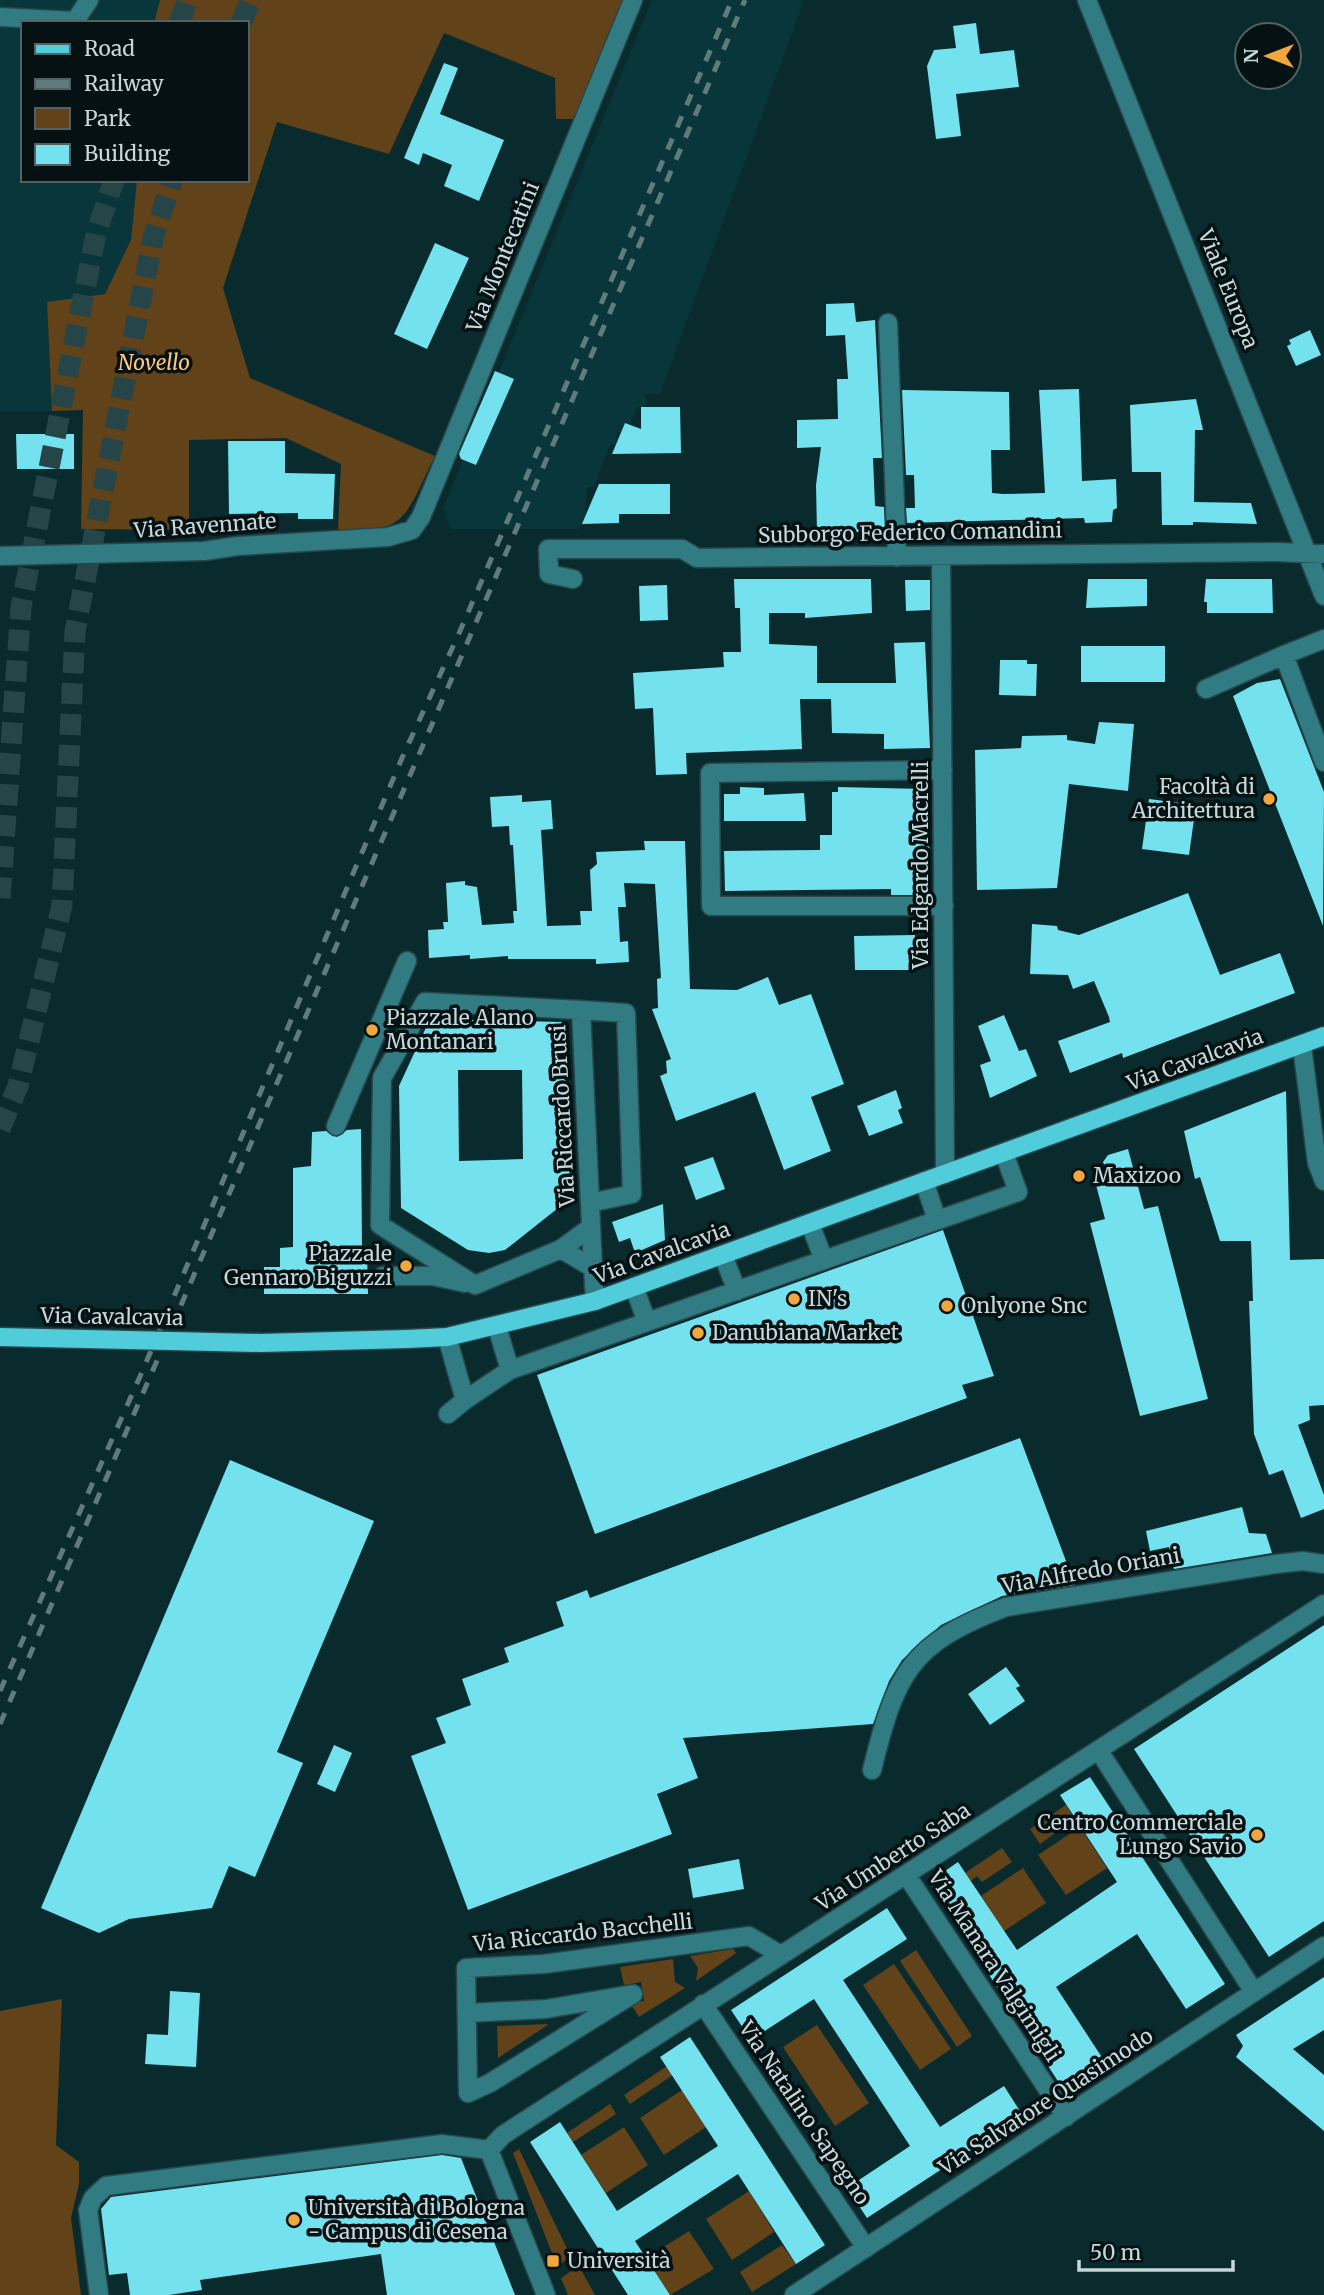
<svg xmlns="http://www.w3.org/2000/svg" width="1324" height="2295" viewBox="0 0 1324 2295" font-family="Merriweather,serif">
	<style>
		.built { fill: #08363a }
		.green { fill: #614219 }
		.building { fill: #74e1ee; fill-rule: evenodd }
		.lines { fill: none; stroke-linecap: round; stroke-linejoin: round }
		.highway-tunnel { stroke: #264548; stroke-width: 21; stroke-dasharray: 21 10; stroke-linecap: butt }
		.minor-casing { stroke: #28474a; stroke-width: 21 }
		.major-casing { stroke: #28474a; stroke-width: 21 }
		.minor { stroke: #317b83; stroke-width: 18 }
		.major { stroke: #50ccda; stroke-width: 18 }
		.rail { stroke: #617b7d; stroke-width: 5; stroke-dasharray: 12 12; stroke-linecap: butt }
		.major-bridge-casing { stroke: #28474a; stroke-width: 21; stroke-linecap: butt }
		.major-bridge { stroke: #50ccda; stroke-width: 18 }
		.poi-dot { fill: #f0a73e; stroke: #051113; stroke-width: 2.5 }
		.labels { text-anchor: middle; stroke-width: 7; stroke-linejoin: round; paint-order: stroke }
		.street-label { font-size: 21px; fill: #c7d8da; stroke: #051113 }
		.park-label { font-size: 21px; font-style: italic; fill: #fdc783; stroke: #051113 }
		.poi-label { font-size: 21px; fill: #c7d8da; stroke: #051113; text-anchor: start }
	</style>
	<rect width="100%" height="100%" fill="#0a2b2e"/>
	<path class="built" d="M0,0H160L154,23H23V180H137L131,240L105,294L47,303L52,411H0Z
		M652,0H804L660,394H646L645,407H637L627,431L617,432L616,445H610L594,487H587L584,525H580L579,529H451L443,509Z"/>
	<path class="green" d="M160,0H622L574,119H556L555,78L444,33L389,154L277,122L223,288L250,378L435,456C406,512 409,536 338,529L341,464L286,438L189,440V530L81,529L83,410L52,411L47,302L105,294L131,240L137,180H247V23H154Z
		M1066,1805L1075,1819L1040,1844L1030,1829Z
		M1080,1827L1107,1868L1066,1895L1038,1855Z
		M1002,1848L1012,1862L982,1882L977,1876L971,1881L965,1873Z
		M1023,1868L1046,1903L1004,1931L981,1896Z
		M733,1949L736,1953L696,1981L698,1968L690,1956Z
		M916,1950L972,2036L957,2047L900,1961Z
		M673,1959L675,1982L685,1988L639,2017L630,2003L644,2001L641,1982L624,1985L620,1967Z
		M894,1964L951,2049L920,2070L863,1985Z
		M62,1999L56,2145L79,2162V2184L71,2218L81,2295H0V2011Z
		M549,2024L498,2058L497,2026Z
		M817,2025L869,2103L835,2126L783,2047Z
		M667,2066L673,2075L630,2104L624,2095Z
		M682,2090L706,2127L664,2155L640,2118Z
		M610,2104L616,2114L573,2142L567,2133Z
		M624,2127L648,2165L606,2193L581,2155Z
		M519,2149L571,2257L557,2266L513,2153Z
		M749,2191L774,2232L732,2260L706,2219Z
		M689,2231L714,2269L670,2295L646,2258Z
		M782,2245L796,2264L752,2292L740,2272Z
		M579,2266L595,2295H568L561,2278Z"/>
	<path class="building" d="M976,23L980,54L1014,50L1019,87L956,94L961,136L936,139L927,66L934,50L956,48L953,26Z
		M444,63L458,68L440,114L504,140L479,201L444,186L452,165L423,153L419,165L404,158Z
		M435,243L469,258L427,349L394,334Z
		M854,303L856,322L875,320L882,458H873L875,506L884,507L885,532H817L816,485L821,447L797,448V420L838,419L837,379H848L845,335L826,336V304Z
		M1310,330L1321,355L1296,366L1287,346L1291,344L1289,340Z
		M495,371L514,379L476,465L461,459L459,454Z
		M1079,389L1082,481L1116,479L1117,508L1113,510L1112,522L1085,523L1084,518L907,523L906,508H915L914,475H906L902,390L1009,392L1010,450H991L992,493L1003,494L1045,493L1039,390Z
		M1196,399L1203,430H1195L1194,502L1251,503L1257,524L1193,522V525H1162L1161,472H1132L1130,405Z
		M641,407H680L681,453L612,454L625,423L641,429Z
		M16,434H74V469H17Z
		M228,441H285V473L335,474L333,519H298V513L229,514Z
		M599,484H670V514H619V523L582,524Z
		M734,579H871L872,613L805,618V613H769V644L817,646V683H896L894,643L925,642L930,748L884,749V734L832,733L831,699H800L802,749L686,753L687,774L656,775L653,708L635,709L633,673L724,667L723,652H741L740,608H735Z
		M1088,579H1147V606L1086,608Z
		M1206,579H1272L1273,613H1207V602H1204Z
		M905,580H930V610L906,611Z
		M667,585L668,620L640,621L639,586Z
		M1081,646H1165V682H1081Z
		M1000,660H1027V664H1037L1036,696L999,695Z
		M1280,679L1324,792L1323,926L1233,696L1257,683Z
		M1099,722L1134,724L1128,791L1069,784L1057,888L977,890L975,750L1021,748L1022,736L1067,735V740L1095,744Z
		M740,787L764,788V795L804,793L806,821H724V794H740Z
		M838,787L923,789L924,840H929L930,890H921V895H891V889L725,891L724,851L820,850V835H832V792H838Z
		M522,795V802L551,800L553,829L541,830L547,926L581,925L580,911H592L590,870L597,864L596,852L645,850L644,841H685L690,989L737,990L768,977L779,1005L811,994L844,1084L811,1097L831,1151L784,1170L755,1092L676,1121L660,1076L667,1073L666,1061L671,1059L652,1009L658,1008L657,979L661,978L655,884L624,883L626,907H618L620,942L628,941L629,962L596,964V959H508V956L470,959V955L429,958L428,930L444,929L443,922H448L446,883L465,881V885L477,887L482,925L514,923L513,911H517L513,845H510L509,826L492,827L490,797Z
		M1149,799L1196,805L1189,855L1142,849Z
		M1188,893L1220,975L1280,953L1295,993L1123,1058L1122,1053L1070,1073L1058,1041L1110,1022L1109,1017L1094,981L1073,989L1068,975L1030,974L1032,924L1057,926L1058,930L1079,935Z
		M915,935V970H855L854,936Z
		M1004,1015L1019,1051L1026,1049L1037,1076L990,1098L980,1065L991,1061L978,1026Z
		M430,1019L563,1022L572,1197L505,1250L489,1253L468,1250L401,1208L399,1086ZM458,1070H522L523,1159L459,1161Z
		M896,1090L902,1108L898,1110L903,1123L869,1136L857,1106Z
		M1286,1091L1290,1260L1324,1259V1405L1309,1406L1310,1420L1298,1425L1324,1495V1509L1301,1518L1283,1470L1269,1475L1254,1434L1249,1301H1253L1251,1241H1220L1200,1177L1195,1179L1184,1131Z
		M361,1129L362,1248H367L368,1294H264V1267H280V1248L293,1247V1168L311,1166L312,1132L326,1131L337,1137L347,1130Z
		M1128,1149L1144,1209L1158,1206L1208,1399L1140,1416L1090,1223L1105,1219L1095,1181L1109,1176L1103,1162L1108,1155Z
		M713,1157L725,1189L696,1200L684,1167Z
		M663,1204L665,1240L635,1253L630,1238L619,1242L612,1222Z
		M943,1230L994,1376L962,1385L967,1398L595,1534L537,1375Z
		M1020,1438L1075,1585L1002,1596L941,1625L902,1660L889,1681L873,1724L683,1738L698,1778L657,1794L672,1834L468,1910L411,1756L446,1743L436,1718L471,1705L462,1679L509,1662L504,1648L564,1626L556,1602L587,1590L590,1598Z
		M230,1460L374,1521L277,1752L303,1763L255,1877L229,1866L212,1908L129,1919L99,1933L41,1908Z
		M1242,1507L1249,1533L1266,1534L1272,1553L1174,1569L1169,1547L1150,1551L1146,1531Z
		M1324,1625V1921L1269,1957L1134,1749Z
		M1006,1667L1020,1686L1016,1688L1025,1701L990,1725L968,1694Z
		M334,1745L352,1753L335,1792L317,1784Z
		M1090,1777L1225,1984L1186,2009L1137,1934L1056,1987L1105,2062L1063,2089L929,1882L958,1862L1017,1950L1117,1882L1060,1795Z
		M739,1859L744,1889L693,1898L688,1869Z
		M887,1908L907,1939L843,1980L940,2127L1004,2086L1023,2116L867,2218L847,2188L910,2146L814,1999L751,2040L731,2010Z
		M1324,1977V2030L1293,2049L1324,2075V2131L1236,2057L1243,2046L1236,2035Z
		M170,1991L200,1993L196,2067L145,2064L147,2034L168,2035Z
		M690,2037L825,2245L796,2264L738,2174L635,2241L670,2295H628L530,2142L560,2122L617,2211L718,2146L660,2057Z
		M442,2155L461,2158L515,2295H387L381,2254L200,2280L202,2290L169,2295H130L127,2273L109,2275L101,2209L111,2197Z"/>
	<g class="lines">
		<path class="highway-tunnel" d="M179,23L188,0
			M241,23L251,0
			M0,898L21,607L96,234L114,180
			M0,1129L18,1086L62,905L75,631L153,239L172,180"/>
		<g class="minor-casing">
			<path id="minor" d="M1087,0L1324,596
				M0,17L75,21L89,0
				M888,323L897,557
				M0,556L204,551L238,546L388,537L412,530L421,517L633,0
				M941,556L945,1174
				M573,579L549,574L548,549H682L697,558L1277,552L1324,554
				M1284,655L1324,639
				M1206,689L1284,655L1324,762
				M943,770L710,773L711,906H944
				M581,1010L626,1013L632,1194L590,1203
				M1302,1046L1317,1163L1324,1181
				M336,1126L407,961
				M924,1181L937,1220
				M810,1224L824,1260
				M561,1249L591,1227
				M723,1255L737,1291
				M593,1268L581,1010L425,1002L382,1078L380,1225L475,1285L561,1249L593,1268L595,1301
				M383,1276H433L465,1283
				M634,1287L647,1322
				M447,1337L465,1400L510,1370L497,1327
				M510,1370L1018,1192L1004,1153
				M448,1414L465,1400
				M1099,1751L1254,1992
				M872,1770C896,1673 909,1644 1006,1607L1276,1564L1303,1561L1324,1564
				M907,1876L1066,2117
				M703,2004L866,2248
				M468,2013L546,2009L633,1994L490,2083L468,2093L466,1968L544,1964L749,1936L781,1955
				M489,2150L503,2135L1324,1604
				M489,2150L546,2295
				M99,2295L88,2210L93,2198L106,2186L442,2144L489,2150
				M794,2295L1324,1946"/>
		</g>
		<g class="major-casing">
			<path id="major" d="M407,1339L447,1337L595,1301L1324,1036"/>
		</g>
		<use href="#minor" class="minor"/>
		<use href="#major" class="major"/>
		<path class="rail" d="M0,1691L142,1372L402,758L460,631L732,0
			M0,1724L745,0"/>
		<g class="major-bridge-casing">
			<path id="major-bridge" d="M0,1337L261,1343L407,1339"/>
		</g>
		<use href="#major-bridge" class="major-bridge"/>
	</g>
	<g class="poi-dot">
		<circle cx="1269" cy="799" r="7"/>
		<circle cx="372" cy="1030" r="7"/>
		<circle cx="1079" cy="1176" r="7"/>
		<circle cx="406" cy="1266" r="7"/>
		<circle cx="794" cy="1299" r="7"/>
		<circle cx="947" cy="1306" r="7"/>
		<circle cx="698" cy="1333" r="7"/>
		<circle cx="1257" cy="1835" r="7"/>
		<circle cx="294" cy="2220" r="7"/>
		<rect x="546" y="2254" width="14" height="14" rx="3.5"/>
	</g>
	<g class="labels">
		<g class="street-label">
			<text transform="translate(503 257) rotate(-68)" y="7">Via Montecatini</text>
			<text transform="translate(1228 289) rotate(68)" y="7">Viale Europa</text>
			<text transform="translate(205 526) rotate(-4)" y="7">Via Ravennate</text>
			<text transform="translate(910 533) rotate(-1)" y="7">Subborgo Federico Comandini</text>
			<text transform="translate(921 865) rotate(-90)" y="7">Via Edgardo Macrelli</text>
			<text transform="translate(1195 1060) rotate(-20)" y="7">Via Cavalcavia</text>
			<text transform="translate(563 1116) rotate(-93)" y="7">Via Riccardo Brusi</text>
			<text transform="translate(662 1253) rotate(-20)" y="7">Via Cavalcavia</text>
			<text transform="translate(112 1317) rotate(1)" y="7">Via Cavalcavia</text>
			<text transform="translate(1091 1571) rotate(-10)" y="7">Via Alfredo Oriani</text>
			<text transform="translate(893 1857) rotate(-33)" y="7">Via Umberto Saba</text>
			<text transform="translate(583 1933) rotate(-6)" y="7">Via Riccardo Bacchelli</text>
			<text transform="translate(994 1966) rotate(57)" y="7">Via Manara Valgimigli</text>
			<text transform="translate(1046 2102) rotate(-33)" y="7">Via Salvatore Quasimodo</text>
			<text transform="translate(804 2113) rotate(56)" y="7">Via Natalino Sapegno</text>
		</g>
		<g class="park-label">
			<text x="154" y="370">Novello</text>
		</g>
		<g class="poi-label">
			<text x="1255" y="794" text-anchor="end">Facoltà di<tspan x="1255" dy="24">Architettura</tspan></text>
			<text x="386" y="1025">Piazzale Alano<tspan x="386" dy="24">Montanari</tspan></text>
			<text x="1093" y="1183">Maxizoo</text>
			<text x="392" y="1261" text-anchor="end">Piazzale<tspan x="392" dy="24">Gennaro Biguzzi</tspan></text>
			<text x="808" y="1306">IN's</text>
			<text x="961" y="1313">Onlyone Snc</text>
			<text x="712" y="1340">Danubiana Market</text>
			<text x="1243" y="1830" text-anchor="end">Centro Commerciale<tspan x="1243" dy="24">Lungo Savio</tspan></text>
			<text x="308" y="2215">Università di Bologna<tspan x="308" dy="24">- Campus di Cesena</tspan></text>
			<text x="567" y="2268">Università</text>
		</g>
	</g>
	<rect x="21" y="21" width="228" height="161" fill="#051113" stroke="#536163" stroke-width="2"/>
	<rect x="35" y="44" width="35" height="10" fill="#50ccda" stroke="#536163" stroke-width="2"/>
	<text x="84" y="56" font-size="21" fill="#c7d8da">Road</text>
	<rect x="35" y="79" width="35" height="10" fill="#617b7d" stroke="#536163" stroke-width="2"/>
	<text x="84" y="91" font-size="21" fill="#c7d8da">Railway</text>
	<rect x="35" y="108" width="35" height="21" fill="#614219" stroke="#536163" stroke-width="2"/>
	<text x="84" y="126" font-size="21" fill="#c7d8da">Park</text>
	<rect x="35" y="144" width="35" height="21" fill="#74e1ee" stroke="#536163" stroke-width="2"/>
	<text x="84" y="161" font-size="21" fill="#c7d8da">Building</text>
	<g transform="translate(1268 56) rotate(270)"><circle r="33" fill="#051113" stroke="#536163" stroke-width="2"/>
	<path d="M0-5L12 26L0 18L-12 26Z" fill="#f0a73e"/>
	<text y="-10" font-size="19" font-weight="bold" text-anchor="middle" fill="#c7d8da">N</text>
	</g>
	<path d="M1079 2260v10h154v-10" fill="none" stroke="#c7d8da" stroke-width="3.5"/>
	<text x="1090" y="2260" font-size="21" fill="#c7d8da" stroke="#051113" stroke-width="5" paint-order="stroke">50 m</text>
</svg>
